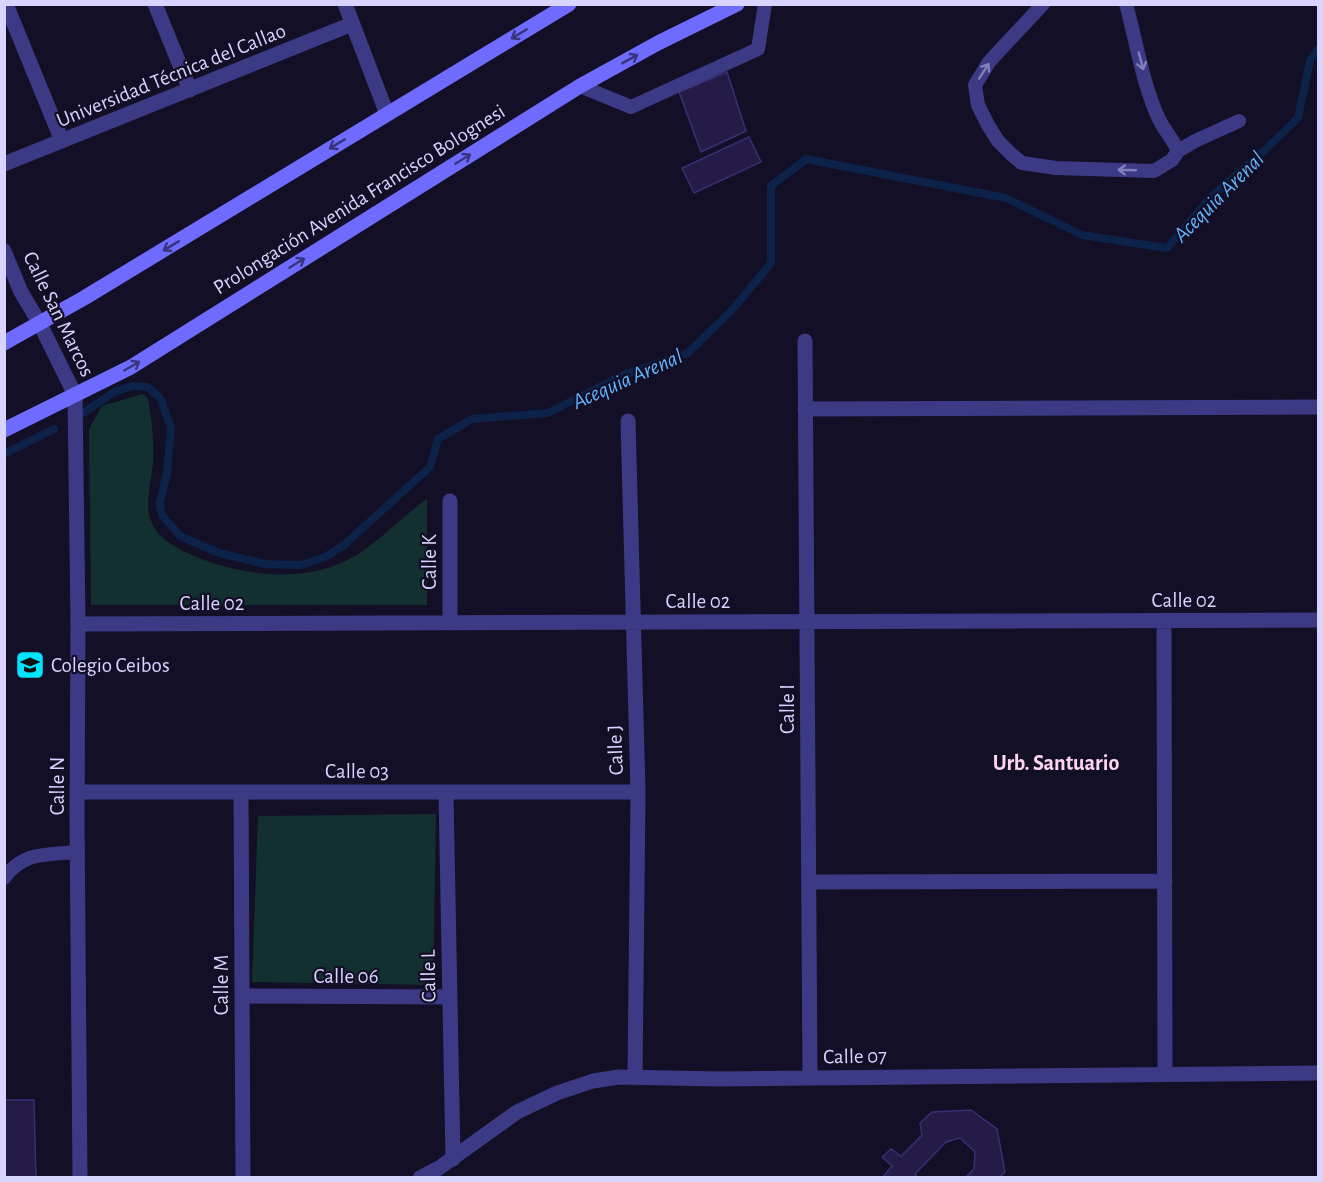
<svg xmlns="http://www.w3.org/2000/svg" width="1323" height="1182" viewBox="0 0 1323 1182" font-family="'Alegreya Sans',sans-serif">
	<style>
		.green { fill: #12302f }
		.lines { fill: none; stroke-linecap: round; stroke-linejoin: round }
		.stream { stroke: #0c2248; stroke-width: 8 }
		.building { fill: #241b47; stroke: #3b2d73; stroke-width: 1.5 }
		.lane { stroke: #3d3a85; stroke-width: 14 }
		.street { stroke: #3d3a85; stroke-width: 15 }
		.secondary { stroke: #6f6bff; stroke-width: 15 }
		.oneway { stroke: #38347d }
		.oneway2 { stroke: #837fbc }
		.labels { text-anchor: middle; stroke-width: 4.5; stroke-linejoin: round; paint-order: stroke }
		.street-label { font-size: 21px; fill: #d9d4ff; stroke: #130f26 }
		.poi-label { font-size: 21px; fill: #d9d4ff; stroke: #130f26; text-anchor: start }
		.water-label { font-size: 22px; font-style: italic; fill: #62b6ff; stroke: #130f26 }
		.neighbourhood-label { font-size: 22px; font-weight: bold; fill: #ffd6f0; stroke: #130f26 }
	</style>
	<rect width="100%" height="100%" fill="#130f26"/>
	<path class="green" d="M142,394L148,398C152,420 154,441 153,462C152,481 144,503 151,521C157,537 169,543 183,551C229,573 290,584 339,564C373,550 398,519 427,499V605H91L89,429L102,406Z
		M436,814L433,985L252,982L258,816Z"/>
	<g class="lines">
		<path class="stream" d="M80,415L114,392L132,386L148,387L160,398L171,427L167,473L160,503L162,515L180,536L219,553L265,564L301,565L325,557L344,545L430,467L438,439L472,419L548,413L623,375L688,353L733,309L771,263V186L806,159L1006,198L1082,235L1167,248L1211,197L1262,153L1298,118L1310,61L1318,49
			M4,454L54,429"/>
	</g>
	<path class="building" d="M727,72L746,131L701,152L679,92Z
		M749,137L761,162L694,193L682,168Z
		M4,1100H34L36,1178H4Z
		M971,1110L997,1129L1005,1172L999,1178H965L974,1169L975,1152L960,1138L946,1142L915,1174L918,1178H882L892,1166L882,1157L891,1149L901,1156L922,1135L920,1123L932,1112Z"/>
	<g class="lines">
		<path class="lane" d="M1043,4L989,62L975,85L978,105L988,125L998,141L1011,154L1022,163L1056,168L1154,171L1172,160L1178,151L1195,141L1239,121
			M1126,4C1136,40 1143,86 1159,119C1164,130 1173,139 1178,151
			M580,86L631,107L758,49L765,4
			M4,878C24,851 47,855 78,852"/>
		<path class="street" d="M6,4L62,141
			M155,4L190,90
			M345,4L387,114
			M4,164L352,24
			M4,251L21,292L40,324L75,395L78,624L77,819L80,1178
			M805,341L810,1077
			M805,409L1318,407
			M628,421L638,792L635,1078
			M1164,621L1165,1074
			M450,623V501
			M78,624L1318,620
			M77,792H638
			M241,792L243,1178
			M446,792L453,1159
			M809,882L1165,881
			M242,996L450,997
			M420,1178L439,1168L517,1112L557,1093L593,1081L619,1077L719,1079L1318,1073"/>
		<path class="secondary" d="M4,343L84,298L569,4
			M4,430L131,367L580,86L658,43L737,4"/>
	</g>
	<defs><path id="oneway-shaft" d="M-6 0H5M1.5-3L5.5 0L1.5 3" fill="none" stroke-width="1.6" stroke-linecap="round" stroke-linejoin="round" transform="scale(1.5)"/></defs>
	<g class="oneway">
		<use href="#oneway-shaft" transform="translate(519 34) rotate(149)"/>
		<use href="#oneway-shaft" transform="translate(630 59) rotate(-29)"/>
		<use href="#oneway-shaft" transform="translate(337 144) rotate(149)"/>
		<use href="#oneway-shaft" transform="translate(463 159) rotate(-32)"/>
		<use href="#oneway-shaft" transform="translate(171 246) rotate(149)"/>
		<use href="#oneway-shaft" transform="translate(297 263) rotate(-32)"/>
		<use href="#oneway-shaft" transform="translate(132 366) rotate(-30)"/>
	</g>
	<g class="oneway2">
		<use href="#oneway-shaft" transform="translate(1141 61) rotate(75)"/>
		<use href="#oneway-shaft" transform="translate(984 71) rotate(-57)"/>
		<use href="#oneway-shaft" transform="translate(1127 170) rotate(-178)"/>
	</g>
	<defs>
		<g id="school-square" transform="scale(1.5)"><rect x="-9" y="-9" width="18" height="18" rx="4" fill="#00e5ff" stroke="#130f26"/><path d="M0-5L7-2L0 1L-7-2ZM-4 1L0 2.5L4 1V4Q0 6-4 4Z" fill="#111"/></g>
	</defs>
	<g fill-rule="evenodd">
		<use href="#school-square" x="30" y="665"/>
	</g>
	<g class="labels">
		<g class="street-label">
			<text transform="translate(171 75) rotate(-22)" y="7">Universidad Técnica del Callao</text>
			<text transform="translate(359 199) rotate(-32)" y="7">Prolongación Avenida Francisco Bolognesi</text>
			<text transform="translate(59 314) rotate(64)" y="7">Calle San Marcos</text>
			<text transform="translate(429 562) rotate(-90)" y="7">Calle K</text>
			<text x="1184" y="607">Calle 02</text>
			<text x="698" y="608">Calle 02</text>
			<text x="212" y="610">Calle 02</text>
			<text transform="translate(787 709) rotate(-90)" y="7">Calle I</text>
			<text transform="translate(615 750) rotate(-92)" y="7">Calle J</text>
			<text x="357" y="778">Calle 03</text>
			<text transform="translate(57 786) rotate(-90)" y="7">Calle N</text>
			<text x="346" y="983">Calle 06</text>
			<text transform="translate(428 976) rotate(-91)" y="7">Calle L</text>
			<text transform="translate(221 985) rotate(-90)" y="7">Calle M</text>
			<text transform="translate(855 1056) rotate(-1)" y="7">Calle 07</text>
		</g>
		<g class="poi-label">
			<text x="51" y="672">Colegio Ceibos</text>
		</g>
		<g class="water-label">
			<text transform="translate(1218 196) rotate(-45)" y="8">Acequia Arenal</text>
			<text transform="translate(627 378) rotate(-24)" y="8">Acequia Arenal</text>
		</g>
		<g class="neighbourhood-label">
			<text x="1056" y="770">Urb. Santuario</text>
		</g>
	</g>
	<rect width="1323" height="1182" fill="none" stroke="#d9d4ff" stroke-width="12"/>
</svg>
